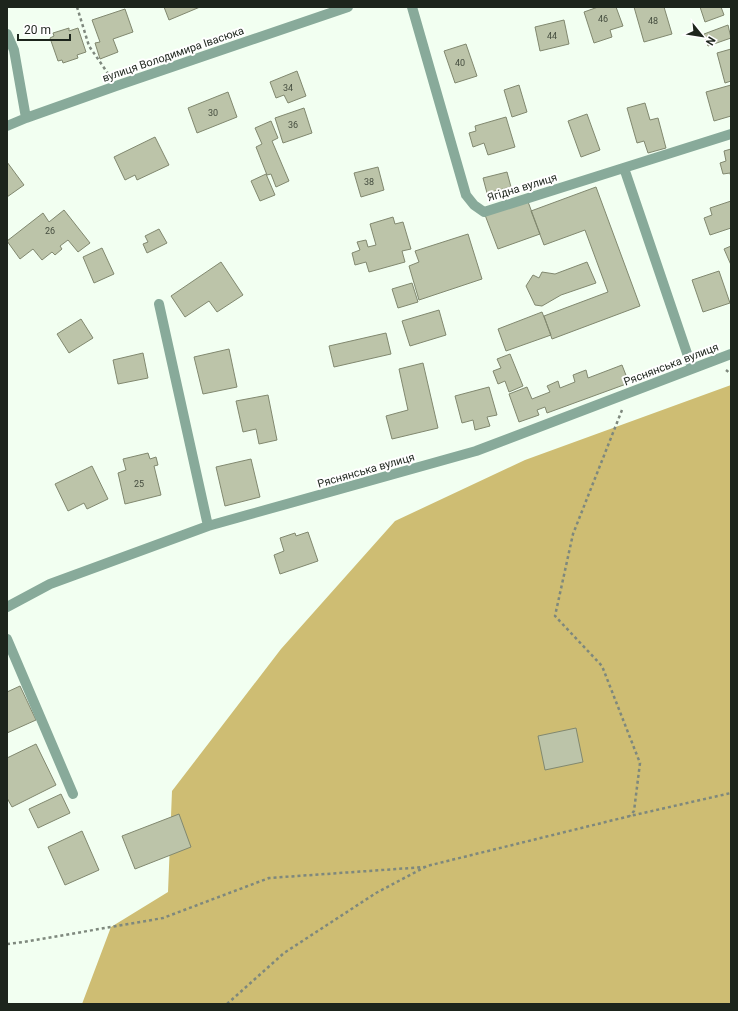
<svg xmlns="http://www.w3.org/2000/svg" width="738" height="1011" viewBox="0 0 738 1011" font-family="Roboto,sans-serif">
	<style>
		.forest { fill: #cebd73 }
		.building { fill: #bcc4a9; stroke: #81886f }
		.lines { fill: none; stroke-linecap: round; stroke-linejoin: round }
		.path { stroke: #7e887d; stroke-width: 2.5; stroke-dasharray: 3 3; stroke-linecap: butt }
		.minor { stroke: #88aa9a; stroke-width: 10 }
		.labels { text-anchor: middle; stroke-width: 4; stroke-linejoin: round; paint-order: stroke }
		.number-label { font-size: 9px; fill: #454d3f }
		.street-label { font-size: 11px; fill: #1d251c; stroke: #fff }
	</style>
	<rect width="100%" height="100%" fill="#f2fff1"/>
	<path class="forest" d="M731,385V1004H82L111,927L168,892L172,791L281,649L395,521L525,460Z"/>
	<path class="building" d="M164,7H200L169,20Z
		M598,7H616L623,26L610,30L612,37L594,43L584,12Z
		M634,7H664L672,34L644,42Z
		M700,7H721L724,15L705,22Z
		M125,9L133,32L113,39L118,52L100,59L95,43L100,42L92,20Z
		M564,20L569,44L540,51L535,27Z
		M728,25L731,38L708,46L704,34Z
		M69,28V31L78,28L86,52L77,55L78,58L63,63L62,60L58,61L50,38L54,36L53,33Z
		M466,44L477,76L455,83L444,51Z
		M731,49V81L725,83L717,53Z
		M297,71L306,96L288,103L284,95L276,98L270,82Z
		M519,85L527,112L512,117L504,90Z
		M731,85V116L714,121L706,92Z
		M228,92L237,117L197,133L188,108Z
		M645,103L650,120L658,118L666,148L648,153L644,141L637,143L627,108Z
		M304,108L312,133L283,143L275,118Z
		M587,114L600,150L581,157L568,121Z
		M506,117L515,147L488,155L484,143L473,147L469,133L476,131L475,126Z
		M271,121L278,138L272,141L289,181L276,187L271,174L267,175L256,147L262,144L255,128Z
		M155,137L169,165L137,180L135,175L125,180L114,157Z
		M731,149V178L730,173L723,174L720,163L726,161L724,151Z
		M7,162L24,185L7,197Z
		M378,167L384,190L361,197L354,173Z
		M507,172L511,187L487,193L483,178Z
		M266,174L275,195L260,201L251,181Z
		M596,187L640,306L552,339L544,316L608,292L585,230L544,245L531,211Z
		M527,199L540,234L498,249L485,215Z
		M731,201V228L710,235L704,218L712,215L710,208Z
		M64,210L90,243L78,252L68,240L60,246L62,249L55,255L52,252L42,260L33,249L20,259L7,241L43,213L49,222Z
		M393,217L395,224L403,222L411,249L402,251L405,262L369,272L366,262L355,265L352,253L360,250L357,242L366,240L368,247L376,245L370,224Z
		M159,229L167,243L147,253L143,244L148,242L145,236Z
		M468,234L482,279L419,300L409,266L419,262L415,251Z
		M731,246V265L724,249Z
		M102,248L114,274L94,283L83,257Z
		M221,262L243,295L217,312L209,301L185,317L171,296Z
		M587,262L596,283L561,295L542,306L535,305L526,286L533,275L539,278L542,272L555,274Z
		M719,271L730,303L703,312L692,280Z
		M412,283L418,302L398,308L392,289Z
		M439,310L446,335L410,346L402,321Z
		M542,312L551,335L506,351L498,329Z
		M81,319L93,338L69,353L57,334Z
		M386,333L391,354L334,367L329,346Z
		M229,349L237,387L203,394L194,357Z
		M143,353L148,378L118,384L113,360Z
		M510,354L523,386L509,392L505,381L498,384L493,371L501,368L497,359Z
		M423,363L438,428L392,439L386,416L408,410L399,369Z
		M622,365L629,383L547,413L545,407L537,410L539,415L519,422L509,394L527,387L532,399L550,392L547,386L558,381L560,388L575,382L573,375L586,370L588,378Z
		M489,387L497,415L487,417L490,426L475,430L473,420L462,423L455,396Z
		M268,395L277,440L259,444L256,429L243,432L236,401Z
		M148,453L150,459L156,457L158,465L154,466L161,495L125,504L118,473L126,470L123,459Z
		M251,459L260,497L225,506L216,467Z
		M92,466L108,499L87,509L84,503L68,511L55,484Z
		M308,532L318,561L280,574L274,555L284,551L280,538L295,533L296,536Z
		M20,686L36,720L7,733V692Z
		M576,728L583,762L545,770L538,736Z
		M36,744L56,785L12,807L7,798V758Z
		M61,794L70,813L38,828L29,809Z
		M179,814L191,847L135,869L122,836Z
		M82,831L99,870L65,885L48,847Z"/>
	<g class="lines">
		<path class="path" d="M77,7L89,46L109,75
			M726,370L731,374
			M622,410L573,534L555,616L602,666L640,763L634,811L630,816
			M7,944L24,942L163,918L269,878L425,867
			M227,1004L284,953L376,893L427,866L630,816L731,793"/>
		<path class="minor" d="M412,7L466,195L474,205L484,212L731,134
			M7,34L14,50L26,118
			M7,126L26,118L116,86L348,7
			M624,168L692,368
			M159,304L208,526
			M7,607L50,584L208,526L476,451L731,354
			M7,639L73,794"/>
	</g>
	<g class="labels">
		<g class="number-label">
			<text x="603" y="22">46</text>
			<text x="653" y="24">48</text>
			<text x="552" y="39">44</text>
			<text x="460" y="66">40</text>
			<text x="288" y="91">34</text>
			<text x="213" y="116">30</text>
			<text x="293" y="128">36</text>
			<text x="369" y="185">38</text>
			<text x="50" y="234">26</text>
			<text x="139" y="487">25</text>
		</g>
		<g class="street-label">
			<text transform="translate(173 54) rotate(-19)" y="4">вулиця Володимира Івасюка</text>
			<text transform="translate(522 187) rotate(-17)" y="4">Ягідна вулиця</text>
			<text transform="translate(671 364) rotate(-21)" y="4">Ряснянська вулиця</text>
			<text transform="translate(366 470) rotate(-16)" y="4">Ряснянська вулиця</text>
		</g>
	</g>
	<rect width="738" height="1011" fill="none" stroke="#1d251c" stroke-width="16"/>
	<g transform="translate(702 36) rotate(120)" stroke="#ffffff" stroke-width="3" paint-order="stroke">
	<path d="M0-3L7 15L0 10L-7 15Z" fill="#1d251c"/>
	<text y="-6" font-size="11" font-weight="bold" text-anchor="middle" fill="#1d251c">N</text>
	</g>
	<path d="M18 34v6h52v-6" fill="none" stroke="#1d251c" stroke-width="2"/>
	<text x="24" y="34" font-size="12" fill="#1d251c" stroke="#ffffff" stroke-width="3" paint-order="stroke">20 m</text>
</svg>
